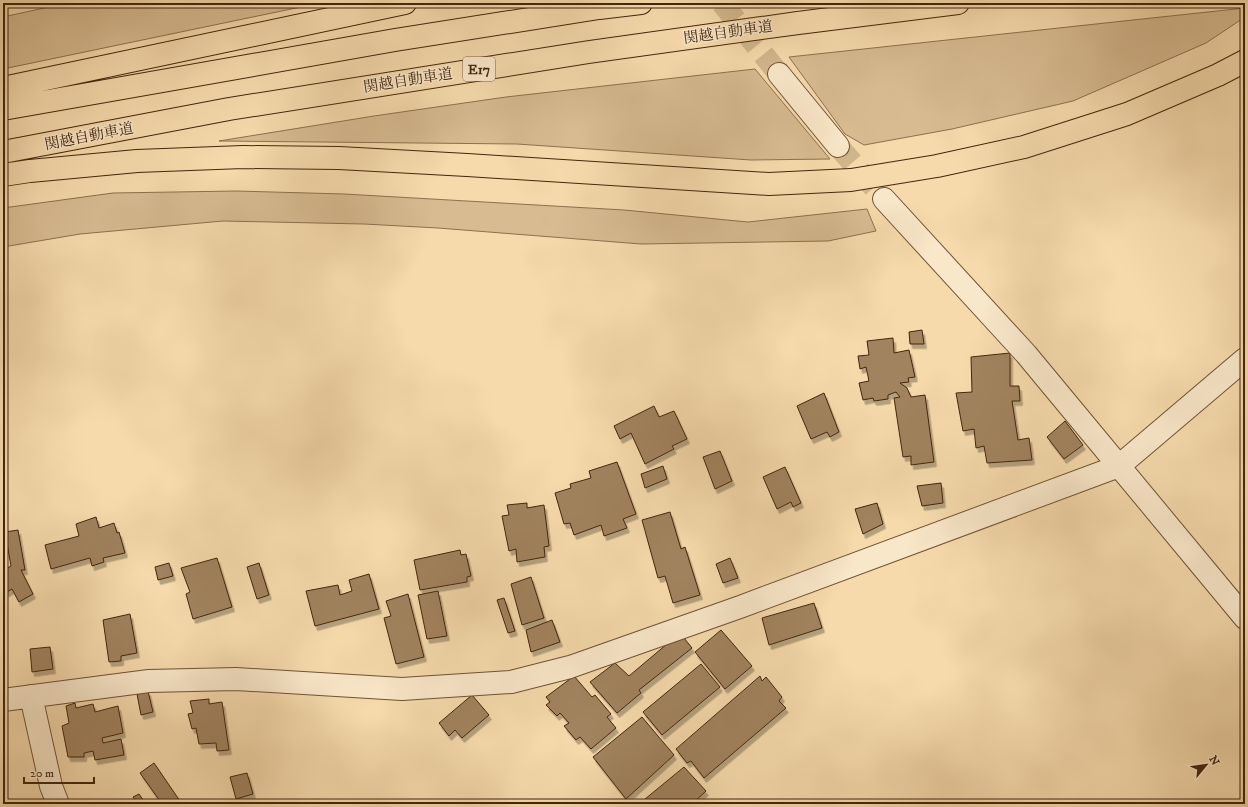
<svg xmlns="http://www.w3.org/2000/svg" width="1248" height="807" viewBox="0 0 1248 807" font-family="'IM FELL DW Pica','Noto Serif JP',serif">
	<style>
		.green { fill: #d8bb91; stroke: #8e704e }
		.building { fill: #a1835f; stroke: #44250c; filter: url(#shadow) }
		.lines { fill: none; stroke-linecap: round; stroke-linejoin: round }
		.street-tunnel { stroke: #d2b68c; stroke-width: 22; stroke-dasharray: 22 11; stroke-linecap: butt }
		.street-casing { stroke: #705234; stroke-width: 24 }
		.highway-casing { stroke: #44250c; stroke-width: 24 }
		.street { stroke: #f9e7c9; stroke-width: 22 }
		.highway { stroke: #f6daac; stroke-width: 22 }
		.labels { text-anchor: middle; stroke-width: 3; stroke-linejoin: round; paint-order: stroke }
		.shield { fill: #f9e7c9; stroke: #7a5f45; stroke-width: 1 }
		.shield-label { font-size: 14px; font-weight: bold; fill: #44250c }
		.street-label { font-size: 15px; fill: #44250c; stroke: #f9e7c9 }
	</style>
	<defs>
		<filter id="shadow"><feDropShadow dx="2.5" dy="4.5" stdDeviation="0" flood-color="#0004"/></filter>
	</defs>
	<rect width="100%" height="100%" fill="#f6daac"/>
	<filter id="stains"><feTurbulence type="fractalNoise" baseFrequency=".005" numOctaves="4"/><feColorMatrix values="0 0 0 0 .2 0 0 0 0 .09 0 0 0 0 .02 0 0 0 .5 -.17"/></filter>
	<radialGradient id="worn" r=".72"><stop offset=".6" stop-color="#630" stop-opacity="0"/><stop offset="1" stop-color="#630" stop-opacity=".3"/></radialGradient>
	<path class="green" d="M67,3H320L3,69V17Z
		M1245,8V17L1206,43L1073,101L952,129L864,145L845,134L789,57Z
		M755,69L830,159L751,160L517,144L219,141L374,116L506,97Z
		M236,191L344,194L624,210L748,222L867,209L876,231L828,241L641,244L438,228L364,224L223,221L80,234L3,247V208L113,193Z"/>
	<path class="building" d="M922,330L924,344H910L909,332Z
		M893,338L894,353L909,350L915,377L908,378L909,382L900,383L907,388L911,397L925,395L934,462L911,465V456L903,457L894,398L900,397L896,392L888,395V399L874,401L873,398L863,400L859,383L869,381L866,367L860,369L858,356L869,355L867,341Z
		M1010,353V386H1019L1020,401H1012L1018,440L1029,438L1032,460L987,463L984,446L976,448L974,429L963,431L956,393L972,392L971,357Z
		M824,393L839,432L830,437L827,432L811,439L797,406Z
		M654,406L659,417L674,411L687,439L672,446L674,449L645,464L631,433L620,439L614,426Z
		M1065,421L1083,445L1064,459L1047,437Z
		M720,451L732,481L715,489L703,457Z
		M617,462L636,514L623,519L627,528L604,536L601,525L574,535L570,523L564,524L555,493L571,488L570,484L591,478L589,471Z
		M663,466L667,479L645,488L641,474Z
		M785,467L801,503L793,507L791,502L777,509L763,477Z
		M941,483L943,503L922,506L917,486Z
		M527,503V508L544,505L549,546L544,547L545,557L517,562L516,549L509,551L502,516L509,515L507,505Z
		M877,503L883,524L863,534L855,509Z
		M670,512L681,549L685,547L700,595L673,603L665,576L658,578L642,520Z
		M96,517L99,528L114,523L117,533L119,532L125,553L103,558L104,562L92,566L90,558L51,569L45,545L79,536L76,524Z
		M18,530L25,570H21L33,594L19,602L12,589L3,594V574L5,573L4,570L11,566L5,532Z
		M460,550L461,555L466,554L471,576L467,577V582L420,590L414,560Z
		M217,558L232,607L193,619L186,594L190,592L181,568Z
		M730,558L738,578L723,583L716,564Z
		M169,563L173,576L158,580L155,567Z
		M259,563L269,595L257,599L247,567Z
		M369,574L379,609L315,626L306,591L338,585L340,595L352,591L349,580Z
		M531,577L544,618L522,625L511,584Z
		M438,591L447,636L427,639L418,595Z
		M408,594L424,657L396,664L384,618L391,616L386,601Z
		M504,598L515,631L508,633L497,600Z
		M814,603L822,628L769,645L762,618Z
		M130,614L137,653L121,656V661L109,662L103,620Z
		M552,620L560,642L531,652L526,630Z
		M721,630L752,666L725,689L695,652Z
		M680,633L692,648L639,690L641,693L617,713L590,682L615,663L629,676Z
		M50,647L53,669L32,672L30,649Z
		M701,664L720,687L662,735L643,712Z
		M574,676L592,697L595,695L611,714L607,717L616,728L591,749L580,737L576,740L564,726L569,723L560,713L557,716L546,705L550,702L546,697Z
		M760,676L762,681L766,677L782,697L779,701L786,708L704,778L691,761L687,763L676,749Z
		M148,691L153,712L141,715L137,694Z
		M472,695L489,715L462,738L455,730L449,736L439,723Z
		M209,699V704L222,702L229,750L217,751L216,743L199,744L196,728L192,729L188,714L193,713L190,701Z
		M75,703L76,708L93,704L95,712L118,706L123,733L102,738L103,743L121,739L124,755L95,760L93,751L84,753V757H68L62,726L69,723L66,706Z
		M642,717L674,755L626,799L593,757Z
		M154,763L182,804H162L140,773Z
		M684,767L706,791L692,804H639Z
		M247,773L253,794L236,799L230,777Z
		M139,794L146,804H138L133,797Z"/>
	<g class="lines">
		<path class="street-tunnel" d="M722,3L779,74
			M838,146L884,199"/>
		<g class="street-casing">
			<path id="street" d="M779,74L838,146
				M884,199L1026,354L1245,618
				M31,696L51,786L58,804
				M3,700L149,681L236,679L402,689L511,682L570,667L740,607L1119,466L1245,359"/>
		</g>
		<g class="highway-casing">
			<path id="highway" d="M3,88L405,3
				M3,109L395,40L599,8L641,3
				M3,152L229,109L589,52L798,23L958,3
				M3,175L30,171L137,161L243,157L339,158L467,165L769,184L851,180L937,166L1024,147L1127,114L1218,75L1245,61"/>
		</g>
		<use href="#street" class="street"/>
		<use href="#highway" class="highway"/>
	</g>
	<g class="labels">
		<rect class="shield" x="463" y="57" width="32" height="24" rx="3"/>
		<g class="shield-label">
			<text x="479" y="74">E17</text>
		</g>
		<g class="street-label">
			<text transform="translate(728 32) rotate(-8)" y="5">関越自動車道</text>
			<text transform="translate(408 80) rotate(-9)" y="5">関越自動車道</text>
			<text transform="translate(89 136) rotate(-11)" y="5">関越自動車道</text>
		</g>
	</g>
	<rect width="1248" height="807" fill="none" stroke="#f6daac" stroke-width="16"/>
	<rect x="4" y="4" width="1240" height="799" fill="none" stroke="#44250c" stroke-width="2"/>
	<rect x="8" y="8" width="1232" height="791" fill="none" stroke="#44250c"/>
	<g transform="translate(1206 765) rotate(61)" stroke="#f9e7c9" stroke-width="3" paint-order="stroke">
	<path d="M0-3L7 15L0 10L-7 15Z" fill="#44250c"/>
	<text y="-6" font-size="11" font-weight="bold" text-anchor="middle" fill="#44250c">N</text>
	</g>
	<path d="M24 777v6h70v-6" fill="none" stroke="#44250c" stroke-width="2"/>
	<text x="30" y="777" font-size="12" fill="#44250c" stroke="#f9e7c9" stroke-width="3" paint-order="stroke">20 m</text>
	<rect width="100%" height="100%" filter="url(#stains)"/>
	<rect width="100%" height="100%" fill="url(#worn)"/>
</svg>
